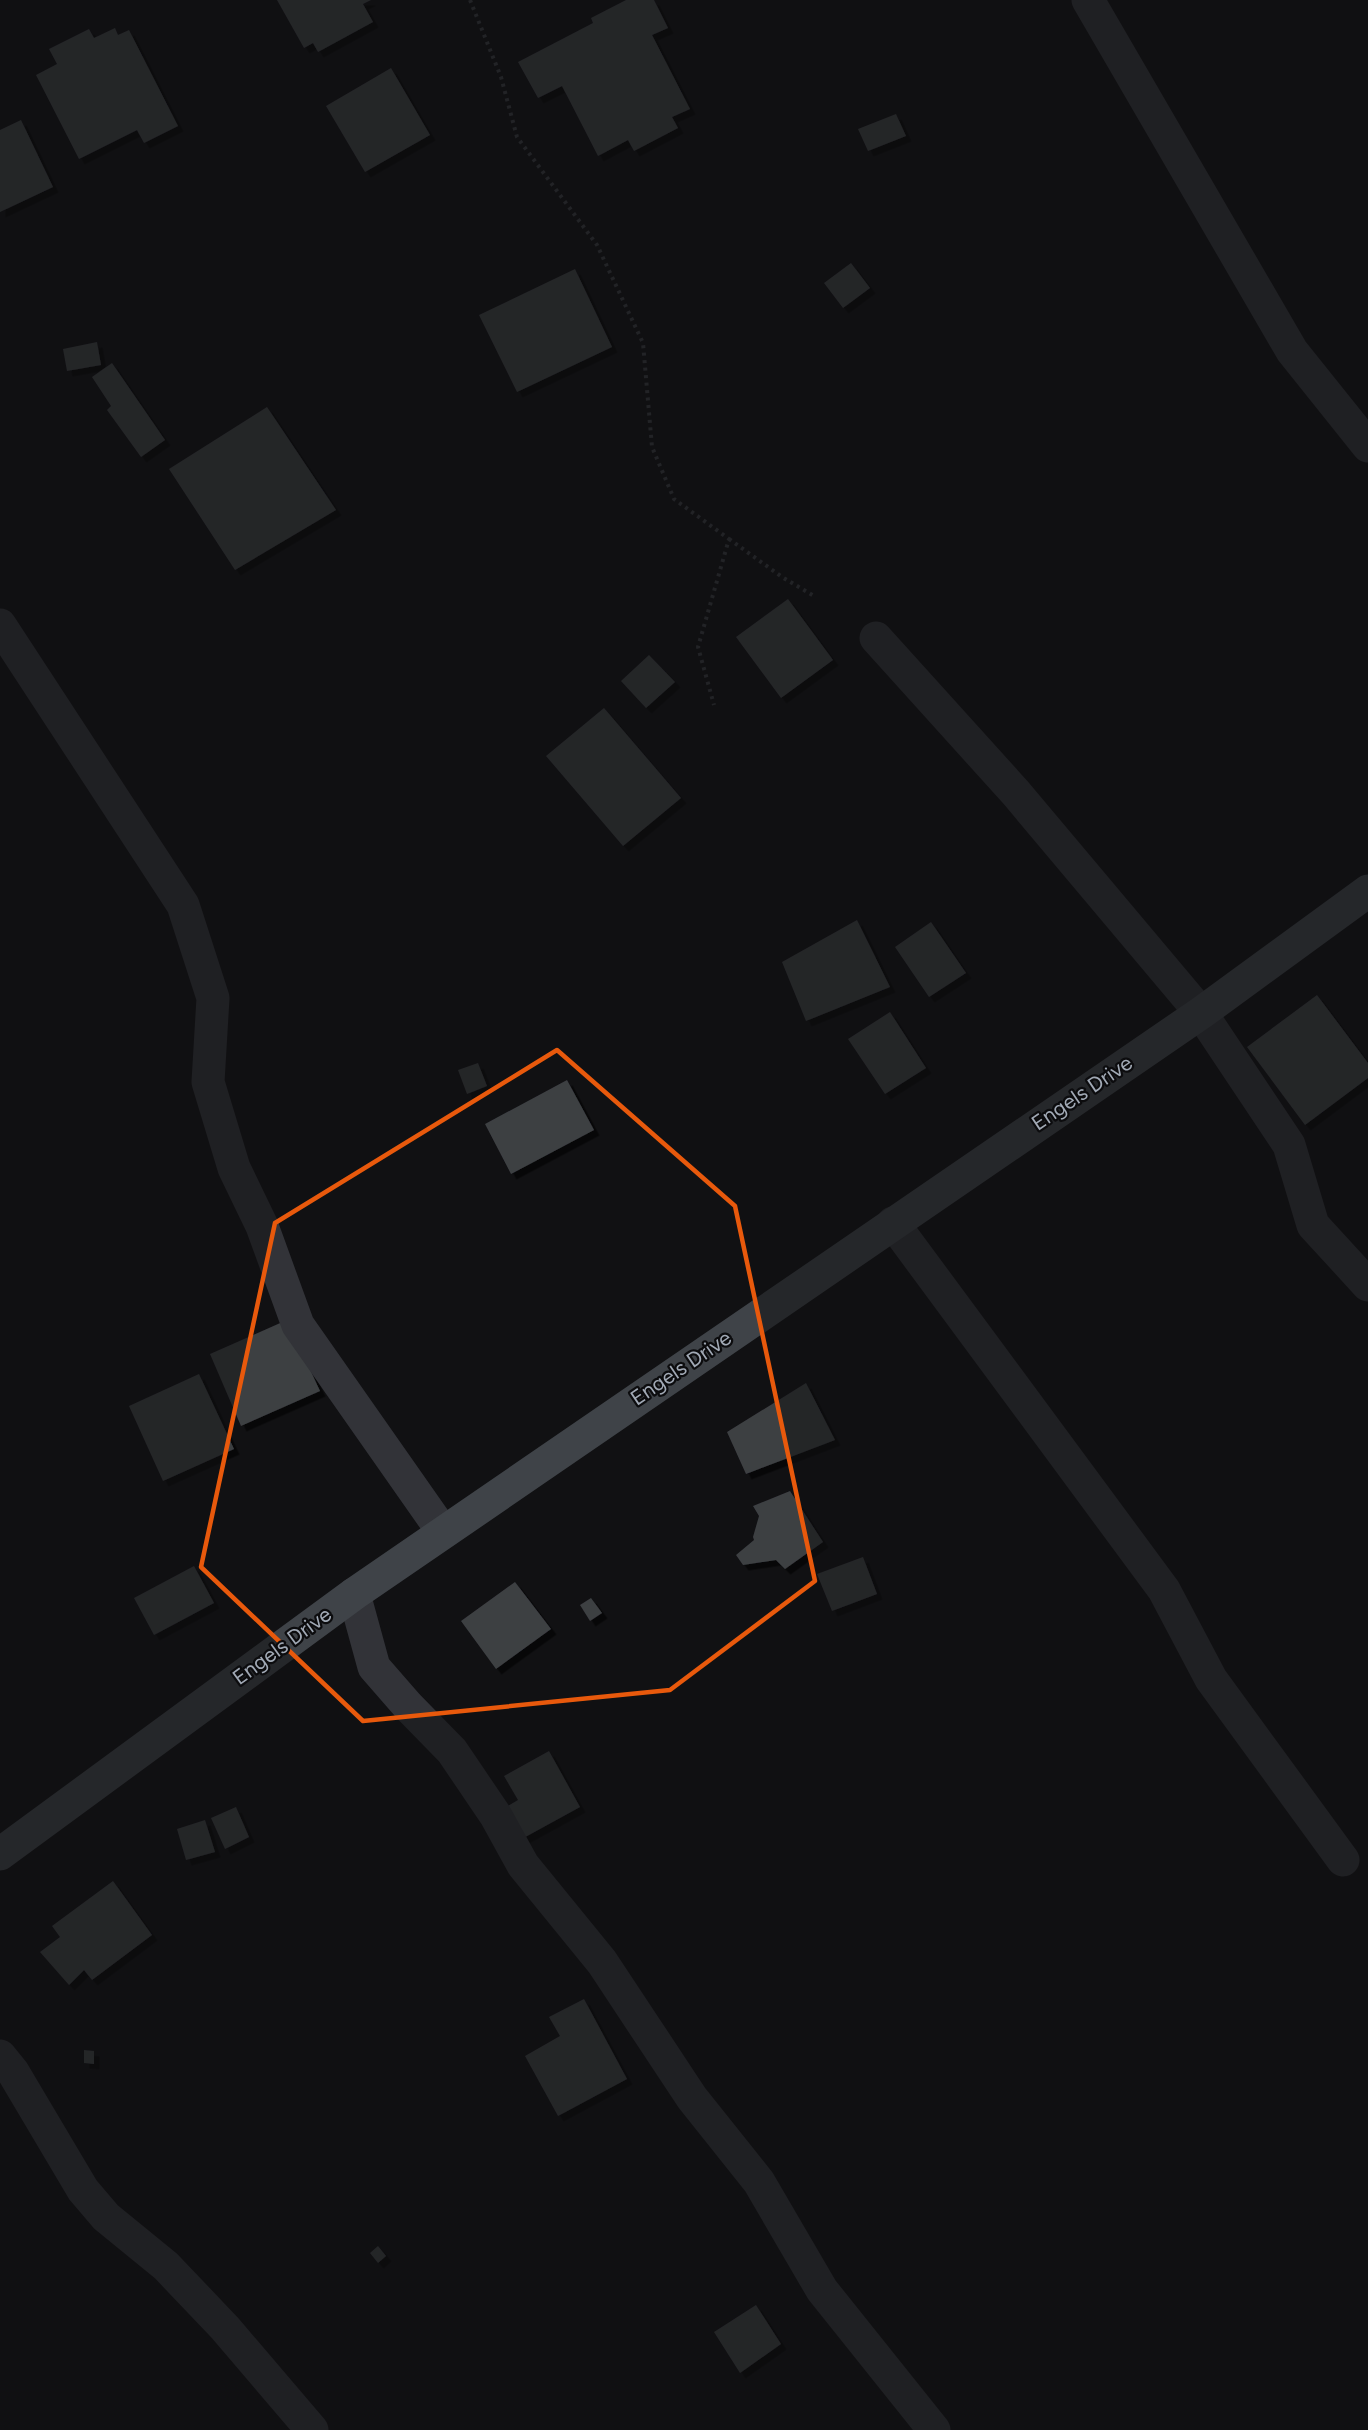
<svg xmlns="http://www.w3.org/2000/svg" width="1368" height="2430" viewBox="0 0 1368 2430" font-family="Figtree,sans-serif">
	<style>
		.building { fill: #3d3f43; filter: url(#shadow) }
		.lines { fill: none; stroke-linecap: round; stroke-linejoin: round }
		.path { stroke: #383a3f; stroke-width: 4; stroke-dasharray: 3 4.5; stroke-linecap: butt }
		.street { stroke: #323338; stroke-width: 33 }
		.secondary { stroke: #3f4348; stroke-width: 33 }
		.marked { fill: none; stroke: #e8590c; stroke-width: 4.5; stroke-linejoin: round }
		.labels { text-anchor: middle; stroke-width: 4.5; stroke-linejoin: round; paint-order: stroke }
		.street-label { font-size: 21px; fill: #a1a9b5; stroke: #0c0c0e }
	</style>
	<defs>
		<filter id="shadow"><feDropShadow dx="5.5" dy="5.5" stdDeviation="0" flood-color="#0009"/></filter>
	</defs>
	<rect width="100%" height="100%" fill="#111113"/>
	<path class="building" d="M277,0H371L363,4L373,22L318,52L313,43L304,48Z
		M626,0H654L668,28L652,35L690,109L672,117L678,128L634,151L628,140L598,156L562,86L538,98L518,62L593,23L591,18Z
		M115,28L118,35L129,30L178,126L144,143L137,130L79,159L36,75L57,64L49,49L89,29L94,38Z
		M391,68L430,135L365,172L326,106Z
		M896,114L906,136L868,151L858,129Z
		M21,120L53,187L0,212V130Z
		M851,263L870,288L843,308L824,283Z
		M575,269L612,347L517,392L479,315Z
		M97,342L101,365L67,371L63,349Z
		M112,363L165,440L141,457L107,410L111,406L92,377Z
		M267,407L336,510L235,570L169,469Z
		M788,599L833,660L781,698L736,637Z
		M649,655L675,682L646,708L621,681Z
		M604,708L681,798L623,846L546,756Z
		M857,920L890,987L806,1021L782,962Z
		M931,922L966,973L929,997L895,947Z
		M1317,995L1368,1063V1078L1305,1125L1247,1047Z
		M890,1012L926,1068L885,1094L848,1039Z
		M478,1063L487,1086L467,1094L458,1070Z
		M567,1080L594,1130L511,1174L485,1124Z
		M287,1320L320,1391L241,1426L210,1354Z
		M199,1374L234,1449L163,1481L129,1406Z
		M806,1383L835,1440L746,1474L727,1432Z
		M790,1491L823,1542L785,1569L776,1560L743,1565L736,1555L754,1540L753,1537L759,1516L753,1506Z
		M863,1557L877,1594L832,1611L817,1574Z
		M194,1566L214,1603L154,1635L134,1598Z
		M515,1582L551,1629L496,1669L461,1621Z
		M591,1598L602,1613L590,1621L580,1605Z
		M549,1751L580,1807L518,1841L501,1810L518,1800L504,1776Z
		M236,1807L249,1837L225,1849L211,1818Z
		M205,1820L215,1852L186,1860L177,1829Z
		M113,1881L152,1935L92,1980L84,1970L69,1985L40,1952L60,1937L52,1926Z
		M584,1999L627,2079L558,2116L525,2056L560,2036L549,2017Z
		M84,2050L94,2051V2064L84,2063Z
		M378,2246L386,2256L378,2263L370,2253Z
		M756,2305L781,2344L740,2373L714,2332Z"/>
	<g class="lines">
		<path class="path" d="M470,0L501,77L517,137L597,245L643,343L652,447L674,499L729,539L698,647L714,705
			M729,539L782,577L814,596"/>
		<path class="street" d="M1088,0L1292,351L1368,446
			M0,625L183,905L213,998L208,1082L234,1168L262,1226L298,1325L443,1532
			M876,638L1016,793L1201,1013L1289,1145L1313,1225L1368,1285
			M893,1223L1164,1590L1211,1679L1343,1860
			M354,1594L374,1667L408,1706L452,1751L496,1816L523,1865L602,1962L692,2098L759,2182L822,2290L934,2430
			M0,2056L13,2072L83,2190L106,2217L166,2266L225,2328L312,2430"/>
		<path class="secondary" d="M0,1854L354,1594L1201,1013L1368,891"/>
	</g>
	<path d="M0 0H1368V2430H0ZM557,1050L735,1206L815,1581L670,1690L363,1721L201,1567L275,1223Z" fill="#111113" fill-opacity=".55" fill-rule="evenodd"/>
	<path class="marked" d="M557,1050L735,1206L815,1581L670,1690L363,1721L201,1567L275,1223Z"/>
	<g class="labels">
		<g class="street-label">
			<text transform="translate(1082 1093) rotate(-34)" y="7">Engels Drive</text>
			<text transform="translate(681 1368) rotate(-34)" y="7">Engels Drive</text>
			<text transform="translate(282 1646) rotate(-36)" y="7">Engels Drive</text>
		</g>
	</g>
</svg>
